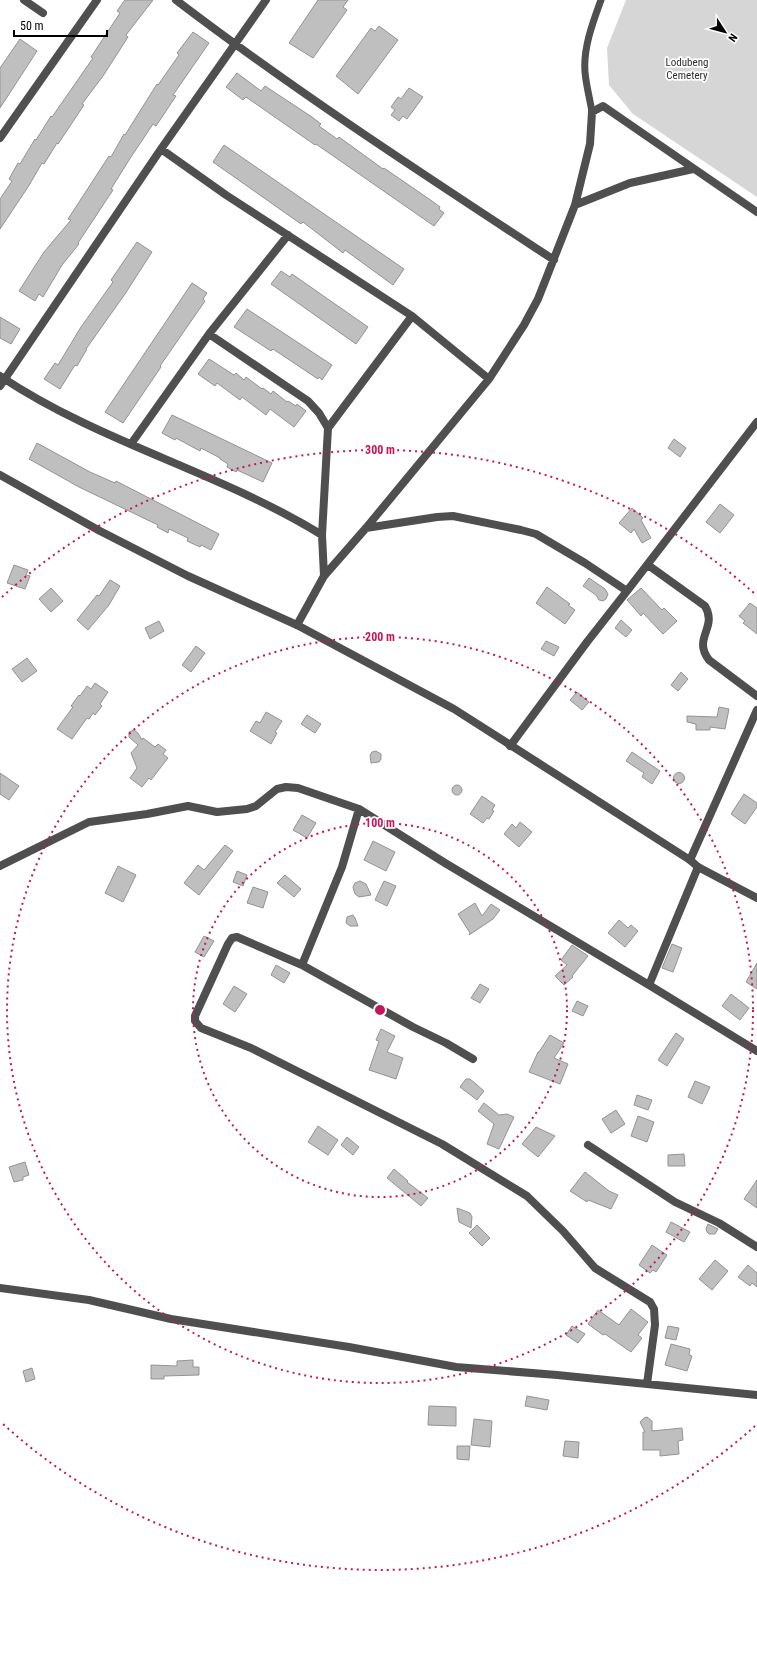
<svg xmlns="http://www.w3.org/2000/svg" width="757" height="1664" viewBox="0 0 757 1664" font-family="'Roboto Condensed',sans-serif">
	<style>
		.green { fill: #d6d6d6 }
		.building { fill: #bfbfbf; stroke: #939393 }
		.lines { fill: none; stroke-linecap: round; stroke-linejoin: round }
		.service { stroke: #4f4f4f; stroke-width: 7 }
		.minor { stroke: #4f4f4f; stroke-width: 8 }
		.tertiary { stroke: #4f4f4f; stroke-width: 8 }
		.ring { fill: none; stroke: #c2185b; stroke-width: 2; stroke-dasharray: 2 4 }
		.labels { text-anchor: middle; stroke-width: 3.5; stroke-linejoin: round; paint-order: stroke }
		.park-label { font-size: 11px; fill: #2d2d2d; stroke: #fff }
		.centre { fill: #c2185b; stroke: #fff; stroke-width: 2 }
		.ring-label { font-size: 12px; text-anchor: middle; font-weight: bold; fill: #c2185b; stroke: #fff; stroke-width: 3.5; stroke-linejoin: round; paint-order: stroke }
	</style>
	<rect width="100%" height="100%" fill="#fff"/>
	<path class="green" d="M626,0H757V197L633,114L609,85L607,48Z"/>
	<path class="building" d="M125,0H153L126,35L128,37L103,76L82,104L84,105L58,144L57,143L44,164L42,163L28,187L0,229V199L12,181L9,179L18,163L20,164L35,139L36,140L51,116L52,117L93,58L91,57L120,13L117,11Z
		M318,0H348L343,7L347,10L313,58L289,43Z
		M379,26L398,40L358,94L336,76L371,28L375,31Z
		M193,32L209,43L173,95L176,96L156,126L153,124L129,160L111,189L113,190L78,243L79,244L62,265L43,297L39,294L35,301L19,291L44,252L71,220L68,219L109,156L111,157L124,134L125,135L157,84L158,85L179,55L177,53Z
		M20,39L37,51L0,108V68Z
		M237,73L261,91L265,86L312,117L321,124L319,126L337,139L339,137L383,169L384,168L432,201L440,207L439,209L444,213L434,226L316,144L315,145L246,97L243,100L226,87Z
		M409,88L423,97L407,119L403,116L399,121L391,115L395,110L391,107L398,97L401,99Z
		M224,145L404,269L393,285L345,250L343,253L303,222L301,224L213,162Z
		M137,242L152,252L125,294L86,349H87L77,366L75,365L60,389L44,379L55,363L58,365L81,327L113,282L111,280Z
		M281,271L290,277L292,274L368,327L356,344L271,284Z
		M192,283L207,293L203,299L205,301L160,366L161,367L123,423L105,412Z
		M247,309L332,365L322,380L319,377L318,379L273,349L271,351L234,327Z
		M0,317L20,329L11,344L0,338Z
		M209,359L234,375L236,373L244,380L246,377L262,389L263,388L271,394L273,391L287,402L288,401L296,406L297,404L306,411L294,427L270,409L266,415L242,397L240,400L217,383L215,386L198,374Z
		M172,415L272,463L263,482L237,470L236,472L227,467L228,464L220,459V458L201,448L200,451L176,438L175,440L162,433Z
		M674,439L686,448L680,457L668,448Z
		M37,443L90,472L115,483L116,481L219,534L211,550L201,545L200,547L187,541L188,538L169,529L168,533L157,527L158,525L79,487L29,459Z
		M720,504L734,515L720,533L706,522Z
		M632,508L643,518L641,520L651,538L642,543L634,529L631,533L619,523Z
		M14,565L28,570L26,575L30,576L25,589L7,583Z
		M589,578L605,589L608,594L606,599L603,601L599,600L596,595L583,586Z
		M110,580L120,586L109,605L88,630L77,620L97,595L99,596Z
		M547,587L570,604L568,605L575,610L565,624L536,603Z
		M51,588L63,601L51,612L39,599Z
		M641,588L662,610L664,608L677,621L663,634L643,613L641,616L627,600Z
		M750,603L757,608V634L743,623L745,621L739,616Z
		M621,620L632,630L626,637L615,628Z
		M159,621L164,631L150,639L145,628Z
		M546,641L559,647L554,656L541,649Z
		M196,646L205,653L191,672L182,665Z
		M27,658L37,671L22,682L12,669Z
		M681,672L688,679L678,691L671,685Z
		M95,683L108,692L100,704L102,706L95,715L93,713L89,719L87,718L72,739L57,729L73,707L71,706L79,695L80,696L87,686L91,689Z
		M577,692L589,702L582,710L570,700Z
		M719,707L729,709L725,729L710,727V730H696V724L687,722V716L717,717Z
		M266,712L282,721L275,732L277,733L271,744L250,731L256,721L260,723Z
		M307,715L321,724L315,733L301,724Z
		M134,730L138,733L142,740L143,738L155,747L158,744L166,750L163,754L168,758L151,780L149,778L142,787L130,778L137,768L131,753L138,745L129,737V732Z
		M376,751L381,754V759L379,762L371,763L370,755L372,752Z
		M632,752L660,771L652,784L642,777L644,773L626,761Z
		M673.5 778a5.5 5.5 0 1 1 11 0a5.5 5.5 0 1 1-11 0Z
		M0,773L19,786L9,800L0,794Z
		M452 790a5 5 0 1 1 10 0a5 5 0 1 1-10 0Z
		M744,794L757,803V807L745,824L731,814Z
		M482,796L495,805L492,810L494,811L489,819L487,818L483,823L470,814Z
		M302,815L316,823L307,838L293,830Z
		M520,822L532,832L519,847L504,834L512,824L516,828Z
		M373,841L395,852L386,871L364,860Z
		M225,845L233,851L199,895L184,883L198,865L204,870Z
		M118,866L136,875L123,902L105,893Z
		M237,871L247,875L243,886L233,882Z
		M285,875L301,889L294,897L277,883Z
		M360,881L366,884L371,895L359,897L355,894L353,887L355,883Z
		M384,881L396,886L387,906L375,900Z
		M253,887L268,892L263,908L247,903Z
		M475,903L482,916L491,904L500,910L493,919L469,935L470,933L458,914Z
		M353,915L355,918L358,926H350L346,923L347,917Z
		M619,920L628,928L631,925L638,931L625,947L608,933Z
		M204,936L214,941L204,957L195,952Z
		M672,944L682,948L673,972L662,968Z
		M572,945L588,956L572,976L573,977L564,985L555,976L567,965L561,960Z
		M757,963V989L746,982Z
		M276,965L290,973L284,983L271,975Z
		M480,984L489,989L480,1003L471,998Z
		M234,986L247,994L235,1012L223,1004Z
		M731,994L749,1008L740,1020L722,1006Z
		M577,1001L588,1006L583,1016L572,1011Z
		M381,1029L395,1036L387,1052L403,1058L396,1079L369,1070L379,1041L376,1040Z
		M676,1033L684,1039L667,1066L658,1060Z
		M550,1035L564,1043L554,1058L568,1064L560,1084L529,1072L538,1052H539Z
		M466,1079H470L484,1091L477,1100L460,1087Z
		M695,1081L710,1087L702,1104L688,1097Z
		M637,1095L652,1100L648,1110L634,1105Z
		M484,1103L499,1115L507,1114L514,1117L499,1149L487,1144L494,1124L478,1111Z
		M616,1110L625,1124L611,1133L602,1119Z
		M638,1116L654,1122L647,1142L631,1136Z
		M318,1126L338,1140L328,1155L308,1142Z
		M536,1127L555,1136L538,1157L522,1144Z
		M347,1137L359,1147L353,1155L341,1145Z
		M684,1154L685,1166H668V1155Z
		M25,1162L29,1175L23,1177V1180L14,1182L9,1167Z
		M394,1169L408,1181L407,1182L428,1198L421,1206L387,1178Z
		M585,1172L609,1191L618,1195L611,1209L588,1200L587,1202L570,1191Z
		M757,1180V1208L744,1199Z
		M457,1208L470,1213L472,1217L471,1228L459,1222Z
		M671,1222L690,1232L684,1242L666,1232Z
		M708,1224L718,1229L715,1234H709L707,1232L706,1229Z
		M477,1225L490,1238L482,1246L469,1233Z
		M652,1245L667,1255L656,1272L653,1270L650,1273L639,1265Z
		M715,1260L728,1271L712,1290L699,1279Z
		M748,1265L757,1273V1287L752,1283L750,1286L738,1277Z
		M631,1309L648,1322L638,1335L642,1338L631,1352L605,1334L603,1335L588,1324L598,1310L619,1325Z
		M572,1326L585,1334L578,1343L566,1335Z
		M668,1326L679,1328L676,1340L665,1338Z
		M671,1344L690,1349L689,1355L692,1356L687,1371L665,1365Z
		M193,1360V1367H199V1375L164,1376V1379H151V1365L177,1366V1361Z
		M32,1368L35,1379L26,1382L23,1371Z
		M527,1396L549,1400L547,1410L525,1406Z
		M429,1406L456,1407V1426L428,1425Z
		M647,1417L652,1421V1431L682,1428L683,1440L678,1441L679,1454L660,1456V1450H643V1432H645L640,1422L644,1418Z
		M474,1419L492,1421L490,1447L471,1445Z
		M565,1441L579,1442L578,1458L563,1456Z
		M457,1446H470L469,1460L457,1459Z"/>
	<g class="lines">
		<path class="service" d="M592,112C590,99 586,85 585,72C583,48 593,22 601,0"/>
		<path class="minor" d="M24,0L43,13
			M176,0C298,93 426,176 554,260
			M0,138L97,0
			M161,149L226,195L412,316L489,379
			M575,205L630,183L693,169
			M209,334L308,401L319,413L328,428L322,535L324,576
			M0,376C100,443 220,472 322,535
			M0,386L161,149L266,0
			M328,428L412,316
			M131,444L209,334L288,235
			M366,528L437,517L453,516L521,530L536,534L585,563L627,591L757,422
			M648,565L705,606C718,628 692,638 709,660L757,696
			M297,625L324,576L366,528L489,379L524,325L538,299L575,205L590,144L592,112L603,106L757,212
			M510,746L587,642L627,591
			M359,809L445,863L649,985L757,1051
			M690,860L757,710
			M0,866L89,822L147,814L188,806L217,812L247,809L256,806L277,789L286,787L298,788L359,809L342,867L302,965
			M649,985L698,867
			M473,1059L446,1043L413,1027L302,965L237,937L232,938L228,944L195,1016V1021L201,1028L251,1048L442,1144L527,1196L563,1231L595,1268L650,1302L654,1309L655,1325L647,1384
			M588,1145L675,1202L719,1223L757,1247
			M0,1288L89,1300L171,1319L349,1347L456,1367L557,1375L757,1395"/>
		<path class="tertiary" d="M0,475L100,531L188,576L297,625L454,709L690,860L698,867L757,898"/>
	</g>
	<g class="ring">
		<circle cx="380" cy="1010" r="187"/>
		<circle cx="380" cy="1010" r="373"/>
		<path d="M755 1426A560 560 0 0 1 2 1423M2 597A560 560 0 0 1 755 594"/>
	</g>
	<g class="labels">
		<g class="park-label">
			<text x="687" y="66">Lodubeng<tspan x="687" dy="13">Cemetery</tspan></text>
		</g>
	</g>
	<circle cx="380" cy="1010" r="6" class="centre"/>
	<g class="ring-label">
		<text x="380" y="454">300 m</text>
		<text x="380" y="641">200 m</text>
		<text x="380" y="827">100 m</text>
	</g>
	<g transform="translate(725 32) rotate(126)" stroke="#ffffff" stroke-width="3" paint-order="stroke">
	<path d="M0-3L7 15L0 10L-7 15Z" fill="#000000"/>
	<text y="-6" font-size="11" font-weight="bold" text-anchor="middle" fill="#000000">N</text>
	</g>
	<path d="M14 30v6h93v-6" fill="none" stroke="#000000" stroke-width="2"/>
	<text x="20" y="30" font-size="12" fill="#000000" stroke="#ffffff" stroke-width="3" paint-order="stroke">50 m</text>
</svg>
